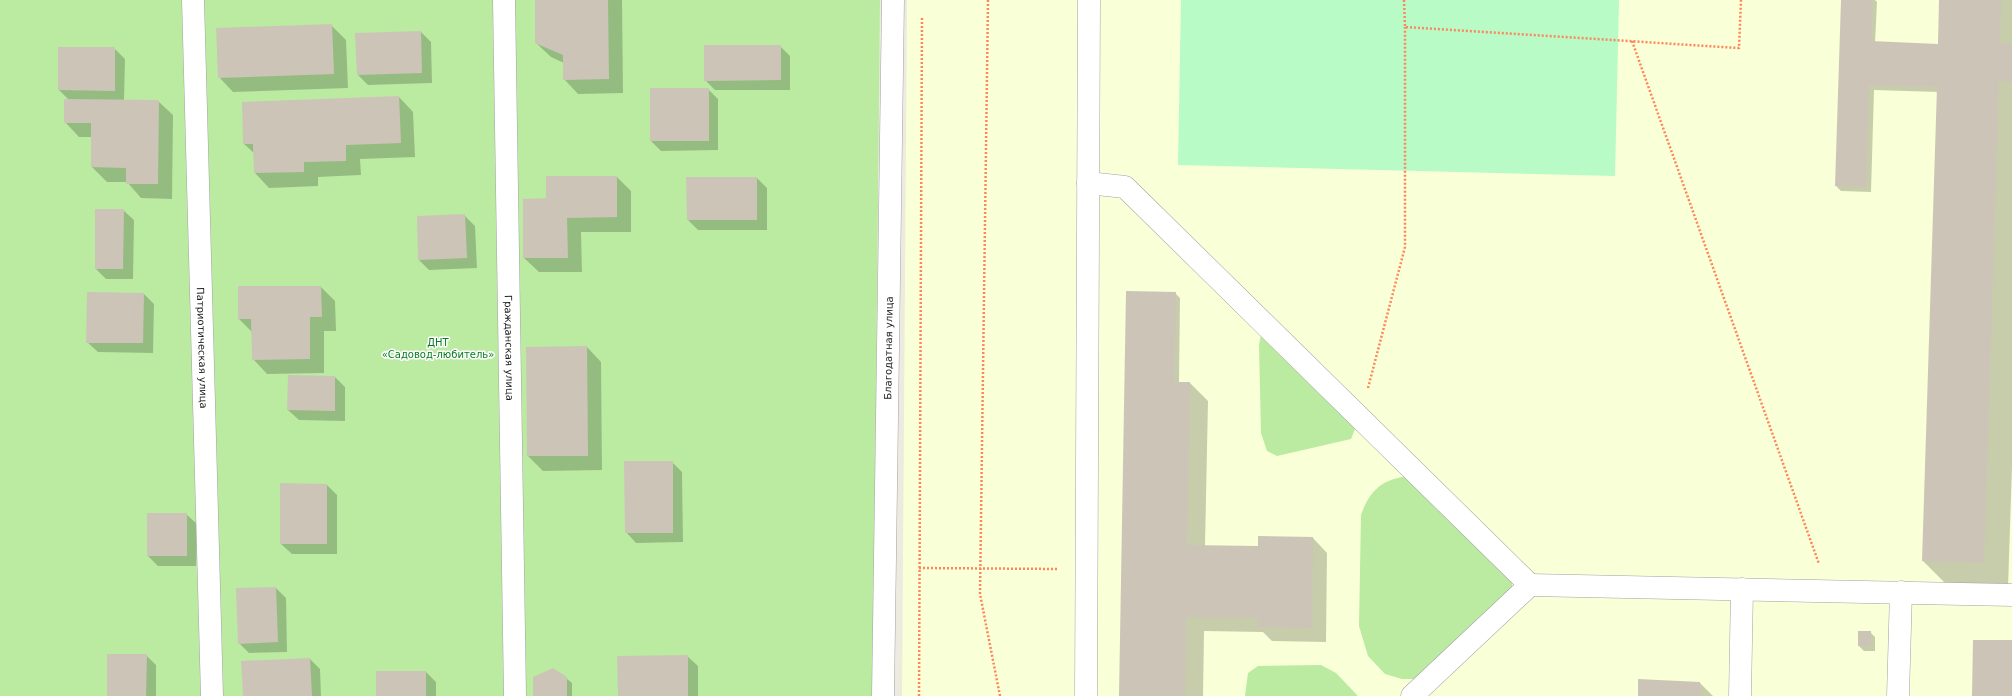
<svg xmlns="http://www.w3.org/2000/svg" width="2012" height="696" viewBox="0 0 2012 696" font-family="'DejaVu Sans',sans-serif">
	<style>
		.education { fill: #f9ffd6 }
		.grass { fill: #bbeba1 }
		.park { fill: #b8fbc6 }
		.shadow { fill: #0003 }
		.building { fill: #cdc4b8 }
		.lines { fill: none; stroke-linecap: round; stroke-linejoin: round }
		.minor-casing { stroke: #a2a2a2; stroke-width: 23 }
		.path { stroke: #ff855e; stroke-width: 2.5; stroke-dasharray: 2 2; stroke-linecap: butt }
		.minor { stroke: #fff; stroke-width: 22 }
		.labels { text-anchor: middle; stroke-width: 3; stroke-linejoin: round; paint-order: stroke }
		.park-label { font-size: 10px; fill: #067b20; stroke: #fff }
		.street-label { font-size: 10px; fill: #1b1b1b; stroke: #fff }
	</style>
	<rect width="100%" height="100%" fill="#edeadf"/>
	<path class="education" d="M907,0H2012V696H902Z"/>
	<path class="grass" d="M0,0H880L873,696H0Z
		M1261,334L1354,414L1355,429L1351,439L1277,456L1267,451L1261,433L1259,345Z
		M1411,476L1512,578V594L1416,679H1402L1385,674L1368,656L1359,626L1361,515C1370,489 1384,478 1411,476Z
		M1321,665L1336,673L1358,696H1245L1248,673L1258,666Z"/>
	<path class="park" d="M1181,0H1619L1615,176L1178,165Z"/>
	<path class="shadow" d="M536,0H622L623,93L578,94L564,79V63L551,57L536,43Z
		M1842,0H1875L1877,2L1875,43L1939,46L1940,0H2012V466L2008,588L1948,586L1923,561L1938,92L1874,90L1871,192L1841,191L1836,186Z
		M331,25L346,40L348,88L233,92L219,77Z
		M421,32L431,42L432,83L368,85L358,75Z
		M780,46L790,56V90H715L705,80Z
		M114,48L125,59L124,100L158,101L173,115L172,199L141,198L127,182H107L92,167V137H79L65,122L69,100L59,90Z
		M708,89L718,99V150L661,151L651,141Z
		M399,97L413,112L415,157L360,159L361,175L318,177V186L269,188L255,173L254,153L244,144Z
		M617,177L631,191V232H581L582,272H539L524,258L547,199Z
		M687,178H757L767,188V230H698L688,220Z
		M123,210L134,220L133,279H106L96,269Z
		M465,216L475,226L477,268L429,270L419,260Z
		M321,287L335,301L336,331H324V373L267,374L253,359L252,332L239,319Z
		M1175,293L1180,298L1179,383H1190L1208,401L1205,546L1259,547L1313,538L1327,553L1326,642L1272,641L1263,632L1204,631L1203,696H1120Z
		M144,294L154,304L153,353L98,352L87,342Z
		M587,347L601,362L602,470L543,471L528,456Z
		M289,376L335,377L345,387V421L299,420L288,410Z
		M672,462L682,472L683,542L636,543L626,532Z
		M327,485L337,495V554H292L281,544Z
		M186,514L197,524L196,566H158L148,556Z
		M276,588L286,598L287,652L249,653L239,643Z
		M1870,632L1875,637V651H1864L1859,646Z
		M146,655L156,665V696H108Z
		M687,656L698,666V696H619Z
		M310,659L320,669L321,696H244Z
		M377,672H426L436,682V696H377Z
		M566,678L572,683V696H534Z
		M1700,683L1713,696H1639Z"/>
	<path class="building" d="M535,0H608L609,79L563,80V55L535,43Z
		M1841,0H1872L1871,41L1938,44L1939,0H2001L2000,44H2012V82L1999,81L1984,563L1922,561L1937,87L1869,85L1866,187L1835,186Z
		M332,24L334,74L218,78L216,28Z
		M421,31L422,73L357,75L355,33Z
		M704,45H781V80L704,81Z
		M58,47H115V91L58,90Z
		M650,88H709V141H650Z
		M399,96L401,143L346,145V161L304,162V172L254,173L253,144H243L242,102Z
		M64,99L159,100L158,184H126V168L91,167V123H64Z
		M546,176H617V217L567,218L568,258H523V199L546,198Z
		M686,177H757V220H687Z
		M95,209H124L123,269H95Z
		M465,214L467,258L418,260L417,216Z
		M238,286H321L322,317H310V359L252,360L251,319H238Z
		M1126,291L1176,292L1174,382H1190L1187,545L1258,546V536L1313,537L1312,628L1257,627V618L1186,617L1185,696H1119Z
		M87,292L144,293L143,343H86Z
		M587,346L588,456H527L526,347Z
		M288,375L335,376V411L287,410Z
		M624,461H673V533H625Z
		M280,483L327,484V544H280Z
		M147,513H187V556H147Z
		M276,587L278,642L238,644L236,588Z
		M1858,631H1871V646H1858Z
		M1973,640H2012V696H1972Z
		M107,654H147L146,696H107Z
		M688,655V696H618L617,656Z
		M310,658L312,696H243L241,661Z
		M553,668L567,677V696H533V677Z
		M376,671H426V696H376Z
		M1638,679L1700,682V696H1638Z"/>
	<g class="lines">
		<g class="minor-casing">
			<g id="minor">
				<path id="s1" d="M193,0L212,696"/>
				<path id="s2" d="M504,0L515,696"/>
				<path d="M1088,183L1125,187L1530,585L1412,696"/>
				<path d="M1530,585L2012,595"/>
				<path id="s3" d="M883,696L893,0"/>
				<path d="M1086,696L1089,0"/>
				<path d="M1740,696L1742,589"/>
				<path d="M1898,696L1901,592"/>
			</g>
		</g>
		<path class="path" d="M988,0L980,594L1000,696
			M1404,0L1405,27L1739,48L1741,0
			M1632,41L1819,564
			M1368,388L1405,247V27
			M919,568L1059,569
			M919,696L922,17"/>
		<use href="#minor" class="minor"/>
	</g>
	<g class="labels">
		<g class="park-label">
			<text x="438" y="346">ДНТ<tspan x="438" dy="12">«Садовод-любитель»</tspan></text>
		</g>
		<g class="street-label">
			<text dy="4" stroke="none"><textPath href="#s1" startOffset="348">Патриотическая улица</textPath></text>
			<text dy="4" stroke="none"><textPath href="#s2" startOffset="348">Гражданская улица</textPath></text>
			<text dy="4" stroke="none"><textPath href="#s3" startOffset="348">Благодатная улица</textPath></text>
		</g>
	</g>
</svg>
